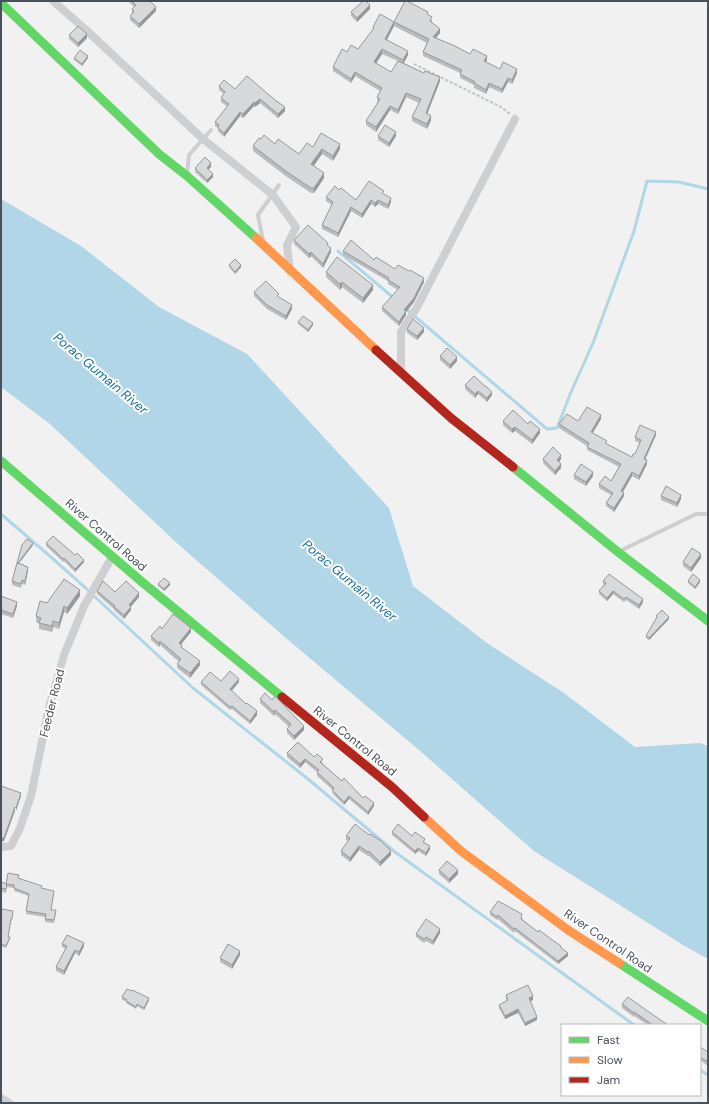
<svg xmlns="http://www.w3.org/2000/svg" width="709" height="1104" viewBox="0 0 709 1104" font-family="'DM Sans',sans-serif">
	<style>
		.water { fill: #b0d6e7 }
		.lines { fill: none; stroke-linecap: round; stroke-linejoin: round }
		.stream { stroke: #b0d6e7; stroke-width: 3 }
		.path { stroke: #bbc5c2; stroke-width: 2; stroke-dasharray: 3 2; stroke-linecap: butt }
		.lane { stroke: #cdcfd1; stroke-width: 4 }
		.street { stroke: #cdcfd1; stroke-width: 8 }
		.fast { stroke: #63d668; stroke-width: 9 }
		.slow { stroke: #ff974d; stroke-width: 9 }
		.jam { stroke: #b3261e; stroke-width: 9 }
		.wall { fill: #babbbc; fill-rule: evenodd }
		.shaded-wall { fill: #979899 }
		.building { fill: #d8d9db; stroke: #979899 }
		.labels { text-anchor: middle; stroke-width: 4; stroke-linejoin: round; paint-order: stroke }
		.street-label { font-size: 12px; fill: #49515b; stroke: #fff }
		.water-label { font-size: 13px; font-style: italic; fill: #1b739d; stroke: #fff }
	</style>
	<rect width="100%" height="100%" fill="#f1f1f1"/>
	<path class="water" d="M1,199L81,246L159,307L247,354L389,508L413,586L487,643L564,693L635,747L700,743L708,746V959L683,945L534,851L419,750L287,639L179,545L50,424L1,387Z"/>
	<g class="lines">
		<path class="stream" d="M338,251L395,299
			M405,308L547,429L557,428L571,392L593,343L634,231L647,181L679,182L708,189
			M1,514L52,558L89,591
			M95,597L193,688L308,779L395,852L634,1025
			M700,1070L708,1075"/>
		<path class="path" d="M414,64L501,107L510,114"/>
		<path class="lane" d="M187,174L189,155L211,130
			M263,241L258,215L279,185
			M620,551L696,514H708"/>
		<path class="street" d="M53,1L85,29L203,139L273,195L296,227L287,245L290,271
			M401,372V332L416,309L515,119
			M1,847L11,846L20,828L31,796L49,707L64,655L84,606L112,557
			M1,1098L9,1103"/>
		<path class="fast" d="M1,3L159,154L187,176L256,238
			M1,461L142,582L282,697
			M513,467L618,552L708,621
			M619,963L708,1021"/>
		<path class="slow" d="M256,238L376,350
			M424,817L461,851L568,930L619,963"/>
		<path class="jam" d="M376,350L451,418L513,467
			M282,697L392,787L424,817"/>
	</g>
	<path class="wall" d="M128,1H150L156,11L139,28L130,20V16L132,13V9L134,7Z
		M370,9L357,22L351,16V12Z
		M428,15L432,21V22L440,33L436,38L470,54L487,60L486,62L500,69L517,73L512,84L508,82L502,93L489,87L486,94L474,88V85L460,78V73L423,56V52L427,43L394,26L387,40L408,55L404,63L440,81L427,114L431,120L427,129L412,121V117L419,103L406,97L398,114L390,110L376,132L366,125V121L378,102L377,101V97L380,91L355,76L351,83L333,71V67L347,52L358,49L373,30V27ZM382,54L398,61L391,72L375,64Z
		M69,35L87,38L78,47L69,39Z
		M74,58H88L82,66L74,60Z
		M247,76L285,111L278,118L260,103L255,107L254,106L243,118L240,116L224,137L218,131V128L215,126V122L228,107L221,102V98L224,94L219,90V86L235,89Z
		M378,136H396L389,147L378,140Z
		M261,139L275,144L299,154L313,147L340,149L333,161L322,154L314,166L324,178L314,193H311L287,177L253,151V146Z
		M211,167L208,169L213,177L207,183L195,172V168Z
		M339,190L356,200L384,194L391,202L388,209L378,204L375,207L371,204L362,218L351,211L338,237L322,229V225L332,205L326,201V197Z
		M294,240L331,252L323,268L311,256L309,258L294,244Z
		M343,251L374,260L424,282L414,302L406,312V315L399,326L382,311V307L398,290L388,284V281L343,255Z
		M229,265L241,267L235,274L229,267Z
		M326,272L373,290L363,303L342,287L340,290L326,277Z
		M254,292L279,297L292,309L286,320L267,309L254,296Z
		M298,322L313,325L308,332L298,324Z
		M407,329L424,332L417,340L407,333Z
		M440,356L457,361L450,369L440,360Z
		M465,385L492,395L487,402L478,394L475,398L465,389Z
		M601,419L592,433L607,444L632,457L635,454L640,443L635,441V437L656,435L645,459L647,464L639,480L632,476L623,492L624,496L614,512L606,506V503L611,495L599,488V484L611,481L619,467L587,450V446L559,428V424L578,421Z
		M503,421L528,424L540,433L532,444L515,431L512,433L503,425Z
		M543,459H561L559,462L561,468L555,475L543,463Z
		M574,475L593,476L586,486L574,479Z
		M661,496L681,499L677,507L661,500Z
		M46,543L75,555L84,562L75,572L64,561L63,562L59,558L46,546Z
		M33,545L19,563L24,566L28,571L25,585L22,584L21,588L12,585V581L17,563Z
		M701,558L691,572L683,566V562Z
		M603,581L643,602L639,609L626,600L624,602L613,594L607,601L599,594V591L604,585L603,584Z
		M688,581L700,582L695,589L688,583Z
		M158,584L170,585L164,591L158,586Z
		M97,591L115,592L139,597L130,607L131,610L124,619L114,610V609L97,594Z
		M1,596L17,606L13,618L1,614Z
		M80,596L67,614L64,612L59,629L53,627L52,632L39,629V624L36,622V616L47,603Z
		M656,616L669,619L649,640L646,638V636L657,618Z
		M162,629L191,632L181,644L182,648L200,665L190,678L177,668V664L179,662L160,645L159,647L151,640V636Z
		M221,681L239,682L232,691L257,715L250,724L232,709L230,710L201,685V682Z
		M260,699L304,730L294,740L287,733V729L289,727L275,714L274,716L260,703Z
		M287,753L314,757L323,762L322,763L342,781L374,806L368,815L349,799L344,805L332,793L333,790L317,776V772L305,762L300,768L287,757Z
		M392,832L412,836L425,842L424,843L430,849L426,856L418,851L415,854L392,835Z
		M346,836L391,855L380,866L369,856H368L359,850L350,862L341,855V851L348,841L346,840Z
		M439,870L458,874L449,883L439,874Z
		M19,878L54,894L51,910L56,913L54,923L45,922V917L26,914L29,896L14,891V888L7,887L6,893L1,891V882L6,884Z
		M1,909L13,914L12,921H11L8,937L10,939L6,948L1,946Z
		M490,912L522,917V919L538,932L561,948L568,956L558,964L515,931L514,933L498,919L497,920L490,915Z
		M440,933L433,945L426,941L424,943L416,937V934Z
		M62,944L84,946L79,956L75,953L64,975L56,971V967L66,949L62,947Z
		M240,955L232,969L220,962V958Z
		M506,995L533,1000L530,1001L537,1020L525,1026L518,1013L505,1019L499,1008V1005L507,1001L506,999Z
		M122,997L149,1000L144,1010L137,1006L136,1009L126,1003V1001L122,1000Z
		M622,1004L646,1010L668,1025H648L634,1016V1017L622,1008Z
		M700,1047L708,1052V1066L700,1060Z"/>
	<path class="shaded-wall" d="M370,5V9L357,22V18Z
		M156,7V11L139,28V24Z
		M394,22V26L385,43V39Z
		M440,29V33L433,41V37Z
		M87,34V38L78,47V43Z
		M382,49V54L374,67V62Z
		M408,51V55L403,64V60Z
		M88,56V58L82,66V64Z
		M487,56V60L484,66V61Z
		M517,69V73L512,84V80Z
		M355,72V76L351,83V79Z
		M440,77V81L426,117V113Z
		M508,78V82L502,93V89Z
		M489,83V87L486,94V90Z
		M406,93V97L398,114V110Z
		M260,99V103L255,107V103Z
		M254,102V106L243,118V114Z
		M390,106V110L376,132V127Z
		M285,107V111L278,118V114Z
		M240,112V116L224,137V133Z
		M431,116V120L427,129V124Z
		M396,132V136L389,147V143Z
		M340,144V149L333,161V156Z
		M322,149V154L311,169V164Z
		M211,163V167L207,171V168Z
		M324,173V178L314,193V188Z
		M213,174V177L207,183V180Z
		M391,198V202L388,209V205Z
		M371,200V204L362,218V214Z
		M378,200V204L375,207V203Z
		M351,207V211L338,237V233Z
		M331,248V252L323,268V264Z
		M311,252V256L309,258V254Z
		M241,265V267L235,274V272Z
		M424,278V282L414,302L406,312V315L399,326V322L404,310Z
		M342,282V287L340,290V284Z
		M373,285V290L363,303V298Z
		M292,305V309L286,320V316Z
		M313,323V325L308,332V330Z
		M424,328V332L417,340V336Z
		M457,357V361L450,369V365Z
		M478,391V394L475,398V394Z
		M492,392V395L487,402V398Z
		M601,415V419L591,436V432Z
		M515,427V431L512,433V429Z
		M540,429V433L532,444V440Z
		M656,432V435L644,462V459Z
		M561,455V459L557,464V460Z
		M647,460V464L639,480V476Z
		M561,464V468L555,475V471Z
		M593,472V476L586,486V482Z
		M632,472V476L621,495V491Z
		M624,493V496L614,512V508Z
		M681,495V499L677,507V503Z
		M33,543V545L16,567V565Z
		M701,554V558L691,572V568Z
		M84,560V562L75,572V569Z
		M28,567V571L25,585V581Z
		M700,580V582L695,589V587Z
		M170,583V585L164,591V589Z
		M80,590V596L67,614V608Z
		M613,591V594L607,601V598Z
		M139,593V597L129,609V605Z
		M643,599V602L639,609V605Z
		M17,602V606L13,618V614Z
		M64,606V612L59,629V623Z
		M131,607V610L124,619V615Z
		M669,617V619L649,640V638Z
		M53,621V627L52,632V626Z
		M191,628V632L179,647V643Z
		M160,641V645L159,647V643Z
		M200,661V665L190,678V673Z
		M239,679V682L230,692V689Z
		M275,710V714L274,716V712Z
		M257,711V715L250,724V721Z
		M304,726V730L294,740V736Z
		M305,759V762L300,768V764Z
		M21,793V796L16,811V808Z
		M349,796V799L344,805V802Z
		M374,803V806L368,815V812Z
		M15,807V811L4,841L1,842V838Z
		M359,846V850L350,862V858Z
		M430,846V849L426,856V853Z
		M418,848V851L415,854V851Z
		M391,851V855L380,866V862Z
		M458,870V874L449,883V879Z
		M440,929V933L433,945V941Z
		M84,943V946L79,956V952Z
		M75,950V953L64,975V971Z
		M240,951V955L232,969V965Z
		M568,953V956L558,964V961Z
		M533,996V1000L529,1002V998Z
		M149,998V1000L144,1010V1008Z
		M518,1009V1013L505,1019V1016Z
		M537,1017V1020L525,1026V1023Z"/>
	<path class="building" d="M132,1H150L156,7L139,24L130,16L134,12L132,9L136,5Z
		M363,1H366L370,5L357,18L351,12Z
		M405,1H407L428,12L427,14L432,17L430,21L440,29L433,37L453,45L470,54L473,49L487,56L484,61L500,69L503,62L517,69L512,80L508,78L502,89L489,83L486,90L474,83L475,82L460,74L462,70L423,52L429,39L394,22L385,39L408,51L403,60L382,49L374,62L391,72L398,61L424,73L425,71L440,77L426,113L431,116L427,124L412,117L421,99L406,93L398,110L390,106L376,127L366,121L380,99L377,97L382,88L355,72L351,79L333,67L342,49L347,52L351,45L358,49L374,28L373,27L380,14L394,22Z
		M78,26L87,34L78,43L69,35Z
		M80,50L88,56L82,64L74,58Z
		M247,76L275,100L285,107L278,114L260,99L255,103L254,102L243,114L240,112L224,133L218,128L219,125L215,122L229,104L221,98L225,92L219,86L224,80L235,89Z
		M385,125L396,132L389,143L378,136Z
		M321,133L340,144L333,156L322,149L311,164L324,173L314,188H311L287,172L253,146L259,138L261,139L264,135L275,144L278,139L299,154L307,143L313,147Z
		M205,157L211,163L207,168L213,174L207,180L195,168Z
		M369,181L384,191L382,193L391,198L388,205L378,200L375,203L371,200L362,214L351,207L338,233L322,225L333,202L326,197L335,186L339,190L341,188L356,200Z
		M308,225L328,243L327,245L331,248L323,264L311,252L309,254L294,240Z
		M351,240L374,260L376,257L395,269L398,265L409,271L410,270L424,278L414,298L404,310L406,311L399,322L382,307L400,287L388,280L389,278L343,251Z
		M337,257L373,285L363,298L342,282L340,284L326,272Z
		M235,259L241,265L235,272L229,265Z
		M266,281L279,294L277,296L292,305L286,316L267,305L254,292Z
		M303,316L313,323L308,330L298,322Z
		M413,319L424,328L417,336L407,329Z
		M447,348L457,357L450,365L440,356Z
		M474,376L486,387H487L492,392L487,398L478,391L475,394L465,385Z
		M587,407L601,415L591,432L607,441L605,443L632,457L633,454H635L641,440L635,437L640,425L656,432L644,459L647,460L639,476L632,472L621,491L624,493L614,508L606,503L613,493L599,484L605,476L611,481L621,464L587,447L589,443L559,424L567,414L578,421Z
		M513,410L528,424L530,421L540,429L532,440L515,427L512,429L503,421Z
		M553,447L561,455L557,460L561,464L555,471L543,459Z
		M581,464L593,472L586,482L574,475Z
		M666,486L681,495L677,503L661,496Z
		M53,536L75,555L77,553L84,560L75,569L64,558L63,559L59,555L46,543Z
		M27,539L33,543L18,563H17L22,545Z
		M692,548L701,554L691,568L683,562Z
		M17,563L24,565V566L28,567L25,581L22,580L21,584L12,581Z
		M609,574L643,599L639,605L626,597L624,599L613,591L607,598L599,591L606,583L603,581Z
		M693,574L700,580L695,587L688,581Z
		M164,578L170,583L164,589L158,584Z
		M64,579L80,590L67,608L64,606L59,623L53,621L52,626L39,623L41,618L36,616L40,601L47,603Z
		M103,581L115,592L126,581L139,593L129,605L131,607L124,615L114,607L115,606L97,591Z
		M1,596L17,602L13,614L1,610Z
		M662,610L669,617L649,638L646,636L657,617L656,616Z
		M173,614L191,628L179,643L182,645L181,647L200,661L190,673L177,664L181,659L160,641L159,643L151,636L160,626L162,629Z
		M230,671L239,679L230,689L246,704L247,703L257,711L250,721L232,706L230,707L201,682L210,672L221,681Z
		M265,693L272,700L275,696L304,726L294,736L287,729L291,724L275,710L274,712L260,699Z
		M298,742L314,757L317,754L323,759L320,762L342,781L344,778L363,798L365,796L374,803L368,812L349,796L344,802L332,790L334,788L317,772L319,770L305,759L300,764L287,753Z
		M1,786L21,793L16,808L15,807L4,838H1Z
		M355,824L369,835L370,834L381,841L391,851L380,862L369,851L368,852L359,846L350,858L341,851L350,838L346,836Z
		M398,824L412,836L415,832L425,839L423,842L430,846L426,853L418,848L415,851L392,832Z
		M447,861L458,870L449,879L439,870Z
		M8,873L19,875L18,878L42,886L41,888L54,891L51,910H56L54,920L45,919L46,914L26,911L29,894L14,888V885L6,884Z
		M1,882L7,884L6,889L1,888Z
		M498,901L522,914L521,919L538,932L539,930L551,939L561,946L560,947L568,953L558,961L515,928L514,929L498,915L497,917L490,912Z
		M1,909L13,911L12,919H11L8,937H10L6,946L1,944V922L2,918H1Z
		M426,919L440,929L433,941L426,937L424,939L416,934Z
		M67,935L84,943L79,952L75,950L64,971L56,967L67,946L62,944Z
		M228,944L240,951L232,965L220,958Z
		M528,985L533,996L529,998L537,1017L525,1023L518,1009L505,1016L499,1005L508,1000L506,995Z
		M127,989L132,991V990L149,998L144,1008L137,1004L136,1007L126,1001L127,1000L122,997Z
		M628,997L646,1010L668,1025H653L634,1012V1013L622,1004Z
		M700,1047L708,1052V1062L700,1057Z"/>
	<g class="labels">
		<g class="street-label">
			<text transform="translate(106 535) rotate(41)" y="4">River Control Road</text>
			<text transform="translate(52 703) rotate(-76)" y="4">Feeder Road</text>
			<text transform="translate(355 741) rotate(39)" y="4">River Control Road</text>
			<text transform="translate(608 941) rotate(34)" y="4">River Control Road</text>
		</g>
		<g class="water-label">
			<text transform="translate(101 373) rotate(40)" y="5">Porac Gumain River</text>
			<text transform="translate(350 580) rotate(40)" y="5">Porac Gumain River</text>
		</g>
	</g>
	<rect width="709" height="1104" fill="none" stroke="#49515b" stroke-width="4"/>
	<rect x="561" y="1024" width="140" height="72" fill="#ffffff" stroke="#b6b9bd"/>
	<rect x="569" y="1037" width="20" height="6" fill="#63d668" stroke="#b6b9bd"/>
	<text x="597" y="1044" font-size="12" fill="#49515b">Fast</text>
	<rect x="569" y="1057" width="20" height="6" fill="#ff974d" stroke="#b6b9bd"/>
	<text x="597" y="1064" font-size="12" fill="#49515b">Slow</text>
	<rect x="569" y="1077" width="20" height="6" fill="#b3261e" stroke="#b6b9bd"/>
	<text x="597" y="1084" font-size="12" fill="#49515b">Jam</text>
</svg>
